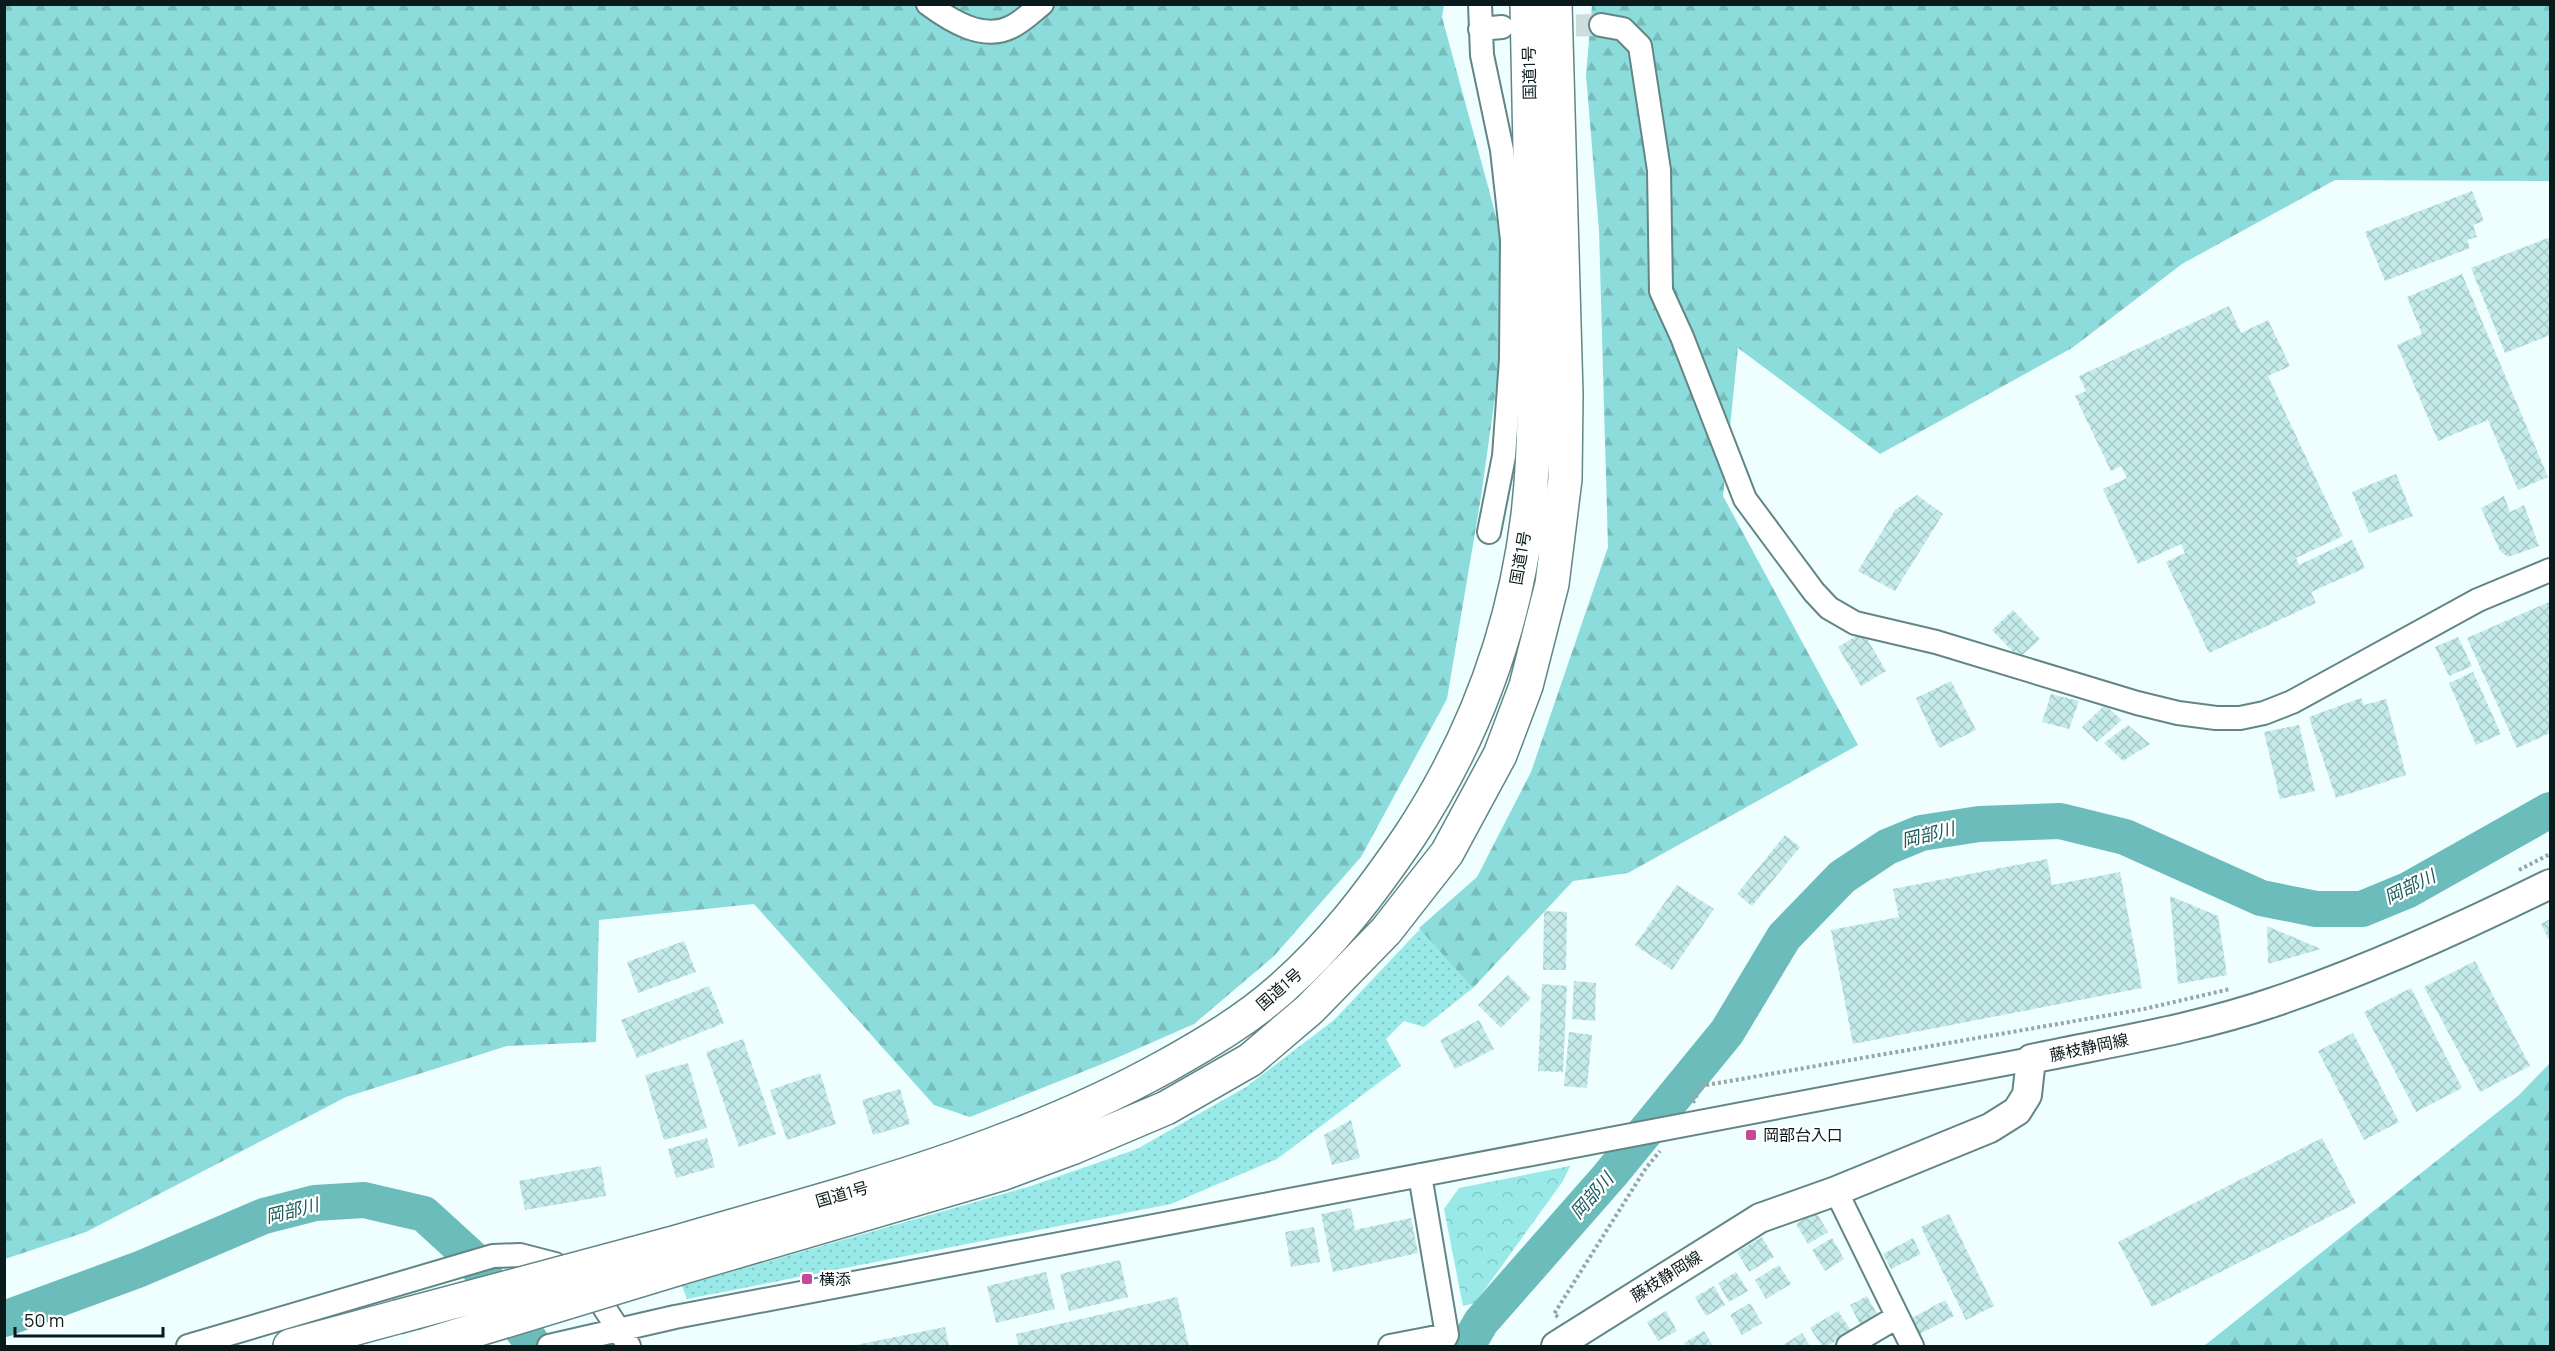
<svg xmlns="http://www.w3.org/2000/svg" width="2555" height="1351" viewBox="0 0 2555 1351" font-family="Manrope,'Noto Sans JP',sans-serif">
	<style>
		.grass { fill: url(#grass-dots) }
		.forest { fill: url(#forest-firs) }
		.park { fill: url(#park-crowns) }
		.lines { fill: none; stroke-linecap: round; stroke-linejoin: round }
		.river { stroke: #6cbcbb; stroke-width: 36 }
		.building { fill: url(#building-cross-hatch) }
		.minor-tunnel { stroke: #cddcdc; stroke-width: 22; stroke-dasharray: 22 11; stroke-linecap: butt }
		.minor-casing { stroke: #628686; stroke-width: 26 }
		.major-casing { stroke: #628686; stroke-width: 32 }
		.highway-casing { stroke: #628686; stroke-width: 36 }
		.path { stroke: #97a6a6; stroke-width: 4; stroke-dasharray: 3 3; stroke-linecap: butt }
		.minor { stroke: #fff; stroke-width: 22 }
		.major { stroke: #fff; stroke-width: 28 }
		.highway { stroke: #fff; stroke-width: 33 }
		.highway-bridge-casing { stroke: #628686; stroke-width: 36; stroke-linecap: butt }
		.highway-bridge { stroke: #fff; stroke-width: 33 }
		.poi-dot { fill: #c54999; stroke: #fff; stroke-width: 2 }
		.labels { text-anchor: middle; stroke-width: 4.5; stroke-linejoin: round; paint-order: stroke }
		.street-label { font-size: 16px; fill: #0a1919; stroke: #fff }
		.poi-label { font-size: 16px; fill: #0a1919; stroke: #fff; text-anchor: start }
		.water-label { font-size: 18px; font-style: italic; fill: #185c5c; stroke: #fff }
	</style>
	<defs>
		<pattern id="grass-dots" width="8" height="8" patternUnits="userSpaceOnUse" patternTransform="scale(1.5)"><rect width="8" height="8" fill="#99e9e8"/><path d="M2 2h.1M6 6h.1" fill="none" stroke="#82c7c6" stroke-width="1.8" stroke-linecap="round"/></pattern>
		<pattern id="forest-firs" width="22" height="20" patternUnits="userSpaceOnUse" patternTransform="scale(1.5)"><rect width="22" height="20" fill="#8cdcdb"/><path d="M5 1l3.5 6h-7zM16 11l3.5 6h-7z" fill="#77bcbb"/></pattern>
		<pattern id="park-crowns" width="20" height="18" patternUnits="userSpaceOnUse" patternTransform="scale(1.5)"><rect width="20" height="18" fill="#99e9e8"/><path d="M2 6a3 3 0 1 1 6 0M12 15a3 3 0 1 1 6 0" fill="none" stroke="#82c7c6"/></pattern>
		<pattern id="building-cross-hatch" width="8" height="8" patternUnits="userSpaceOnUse" patternTransform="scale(1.5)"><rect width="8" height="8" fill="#c4ebea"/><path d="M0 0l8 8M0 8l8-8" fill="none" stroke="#a7c9c8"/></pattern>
	</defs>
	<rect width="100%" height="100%" fill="#effefe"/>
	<path class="grass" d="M1421,928L1473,988L1424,1027L1404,1021L1386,1039L1401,1066L1277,1159L1171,1204L687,1299L682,1286L1031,1186L1137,1149L1246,1087L1334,1020Z"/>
	<path class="forest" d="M4,5H1444L1442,17L1512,275L1481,497L1447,699L1361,857L1274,956L1194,1024L1112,1060L970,1117L934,1105L754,904L599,920L596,1042L507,1046L346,1097L86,1232L5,1259Z
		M1592,5H2550V181L2335,180L2182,264L2072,348L1880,454L1738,348L1723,496L1858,745L1628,873L1573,881L1473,988L1419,928L1477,877L1531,772L1608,547L1599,230L1586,75Z
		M2550,1063V1346H2204L2518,1096Z"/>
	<path class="park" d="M1570,1166L1563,1181L1475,1303L1463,1306L1444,1209L1459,1188Z"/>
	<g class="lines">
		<path class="river" d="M4,1319L140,1269L264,1216L315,1203L364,1200L424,1214L471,1257L534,1346
			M1467,1346L1481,1322L1610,1175L1727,1032L1784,937L1842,877L1887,847L1921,833L1979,824L2060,821L2125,837L2261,898L2316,909H2362L2408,890L2550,810"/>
	</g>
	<path class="building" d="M2472,191L2484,221L2473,225L2477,237L2467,240L2470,248L2385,281L2365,232Z
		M2550,237V335L2505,353L2471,268Z
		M2462,274L2548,477L2518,490L2488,420L2438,441L2397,345L2422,334L2407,297Z
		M2229,306L2241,333L2268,320L2290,366L2268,376L2343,536L2296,558L2299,565L2352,540L2365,568L2311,592L2316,603L2209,653L2166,562L2185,553L2181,544L2138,564L2103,489L2127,478L2121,466L2111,471L2075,396L2086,391L2079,376Z
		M2396,474L2413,516L2369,533L2352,492Z
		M1917,495L1943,514L1895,591L1858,571L1895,510Z
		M2504,496L2510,512L2524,505L2539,546L2508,557L2500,551L2481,508Z
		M2549,602L2550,733L2517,748L2467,638Z
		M2013,610L2040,639L2019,658L1992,630Z
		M1863,632L1886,671L1861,686L1838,647Z
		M2458,637L2472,666L2449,676L2435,647Z
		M2473,672L2501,734L2476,745L2449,683Z
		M1951,681L1976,730L1939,748L1916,698Z
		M2051,694L2079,701L2069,729L2042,722Z
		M2361,698L2364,705L2386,699L2406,775L2336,798L2309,717Z
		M2105,705L2122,720L2097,742L2082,727Z
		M2128,725L2150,744L2123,761L2104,743Z
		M2299,725L2315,791L2280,799L2264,732Z
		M1785,835L1800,847L1752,906L1737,894Z
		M2047,859L2052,885L2120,872L2142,988L1853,1044L1831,930L1899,917L1893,889Z
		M1677,885L1714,909L1672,970L1635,945Z
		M2170,896L2218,916L2227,975L2178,984Z
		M1544,911L1567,912L1566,970H1543Z
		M2550,919V942L2541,924Z
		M2267,926L2321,949L2268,964Z
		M684,941L696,972L638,993L627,962Z
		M2475,961L2530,1066L2480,1092L2424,987Z
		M1508,975L1531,998L1501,1028L1478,1005Z
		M1574,981L1596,983L1595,1021L1572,1019Z
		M1542,984L1567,986L1563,1072L1538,1071Z
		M709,986L724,1023L637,1058L621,1020Z
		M2411,988L2462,1088L2416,1112L2364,1012Z
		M1479,1020L1494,1049L1455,1069L1440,1040Z
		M1569,1032L1592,1035L1587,1088L1564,1086Z
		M2353,1033L2399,1122L2364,1140L2318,1051Z
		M743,1039L776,1134L739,1147L706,1052Z
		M688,1063L707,1128L664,1140L645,1075Z
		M820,1073L836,1124L787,1140L770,1090Z
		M900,1089L910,1124L873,1135L862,1100Z
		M1351,1120L1360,1158L1332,1165L1324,1135Z
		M707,1138L715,1167L676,1178L668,1149Z
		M2322,1138L2356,1203L2152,1307L2118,1242Z
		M601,1166L606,1196L525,1210L519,1181Z
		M1351,1208L1355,1230L1411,1218L1418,1253L1333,1272L1321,1214Z
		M1816,1212L1828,1232L1808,1244L1796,1224Z
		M1949,1214L1994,1306L1966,1320L1921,1227Z
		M1314,1227L1320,1262L1291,1267L1285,1232Z
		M1762,1237L1774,1257L1749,1272L1737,1252Z
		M1832,1238L1844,1259L1825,1271L1812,1250Z
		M1913,1238L1921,1254L1891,1269L1883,1254Z
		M1120,1260L1128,1297L1069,1311L1060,1274Z
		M1779,1265L1791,1284L1766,1299L1755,1280Z
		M1046,1272L1055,1309L996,1323L987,1286Z
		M1736,1272L1748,1291L1729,1302L1718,1283Z
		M1714,1286L1725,1305L1706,1316L1695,1297Z
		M1867,1296L1877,1314L1860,1324L1850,1305Z
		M1177,1297L1189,1346H1019L1016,1334Z
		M1945,1300L1954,1316L1918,1335L1910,1319Z
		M1750,1303L1762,1323L1742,1335L1730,1315Z
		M1666,1311L1677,1331L1658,1341L1647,1322Z
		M1838,1311L1852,1332L1827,1346H1822L1810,1328Z
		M945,1327L949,1346H856V1345Z
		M1704,1331L1713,1346H1686L1684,1343Z
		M1802,1333L1810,1346H1784L1783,1345Z"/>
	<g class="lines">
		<path class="minor-tunnel" d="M1543,26L1601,25"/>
		<g class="minor-casing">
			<path id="minor" d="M928,4C951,21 983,41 1011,27C1022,22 1032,12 1042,4
				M1480,4L1482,55L1502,150L1512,240L1511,359L1504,456L1489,532
				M1601,25L1623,29L1640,46L1659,170L1661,291L1682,337L1745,499L1814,592L1829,608L1855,623L1936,642L2137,703L2178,713L2216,718H2240L2264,713L2292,702L2478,600L2550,570
				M1480,29L1502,27
				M1420,1175L1447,1335L1441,1346
				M1836,1191L1912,1346
				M188,1346L493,1256L520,1255L555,1264L600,1301L629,1346
				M549,1346L675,1317L2031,1059
				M1390,1346L1447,1335
				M1848,1346L1897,1317"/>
		</g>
		<g class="major-casing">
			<path id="major" d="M1556,1346L1760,1218L1836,1191L1990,1128L2017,1111L2027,1095L2031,1059C2112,1042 2195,1029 2274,1002C2369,970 2461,928 2550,884"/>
		</g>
		<g class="highway-casing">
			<path id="highway" d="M670,1244C841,1194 1009,1153 1166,1066C1207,1043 1246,1020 1281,989C1333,943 1370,894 1409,837C1473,740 1514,631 1528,515C1537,437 1534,360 1532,282C1531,189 1529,97 1527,4
				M680,1268L1001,1174L1074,1147L1166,1108L1250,1060L1310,1009L1386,931L1447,853L1500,755L1526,686L1552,584L1565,479L1566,395L1555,4
				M290,1346L397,1317"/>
		</g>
		<path class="path" d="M2519,870L2550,854
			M1693,1103L1701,1086L2144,1009L2230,989
			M1558,1317L1554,1314L1646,1168L1660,1151"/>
		<use href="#minor" class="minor"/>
		<use href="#major" class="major"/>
		<use href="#highway" class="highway"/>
		<g class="highway-bridge-casing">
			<path id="highway-bridge" d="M397,1317L670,1244
				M423,1346L680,1268"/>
		</g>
		<use href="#highway-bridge" class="highway-bridge"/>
	</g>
	<g class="poi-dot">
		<rect x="1745" y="1129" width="12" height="12" rx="3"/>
		<rect x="801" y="1273" width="12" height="12" rx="3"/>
	</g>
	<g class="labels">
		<g class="street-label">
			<text transform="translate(1529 73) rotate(-91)" y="6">国道1号</text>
			<text transform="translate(1520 558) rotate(-80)" y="6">国道1号</text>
			<text transform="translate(1279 989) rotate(-41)" y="6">国道1号</text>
			<text transform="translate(2089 1047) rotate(-12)" y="6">藤枝静岡線</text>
			<text transform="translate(842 1194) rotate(-16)" y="6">国道1号</text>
			<text transform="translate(1666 1276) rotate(-32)" y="6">藤枝静岡線</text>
		</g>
		<g class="poi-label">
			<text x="1763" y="1141">岡部台入口</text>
			<text x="819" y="1285">横添</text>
		</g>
		<g class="water-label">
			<text transform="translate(1928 835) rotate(-14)" y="6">岡部川</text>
			<text transform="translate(2410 887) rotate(-26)" y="6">岡部川</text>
			<text transform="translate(1592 1196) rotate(-49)" y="6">岡部川</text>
			<text transform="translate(292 1211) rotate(-14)" y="6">岡部川</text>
		</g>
	</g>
	<rect width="2555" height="1351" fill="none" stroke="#0a1919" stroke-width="12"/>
	<path d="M15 1327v9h148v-9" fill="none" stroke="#0a1919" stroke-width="3"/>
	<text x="24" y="1327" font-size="18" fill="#0a1919" stroke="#ffffff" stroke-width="4.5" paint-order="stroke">50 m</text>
</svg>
